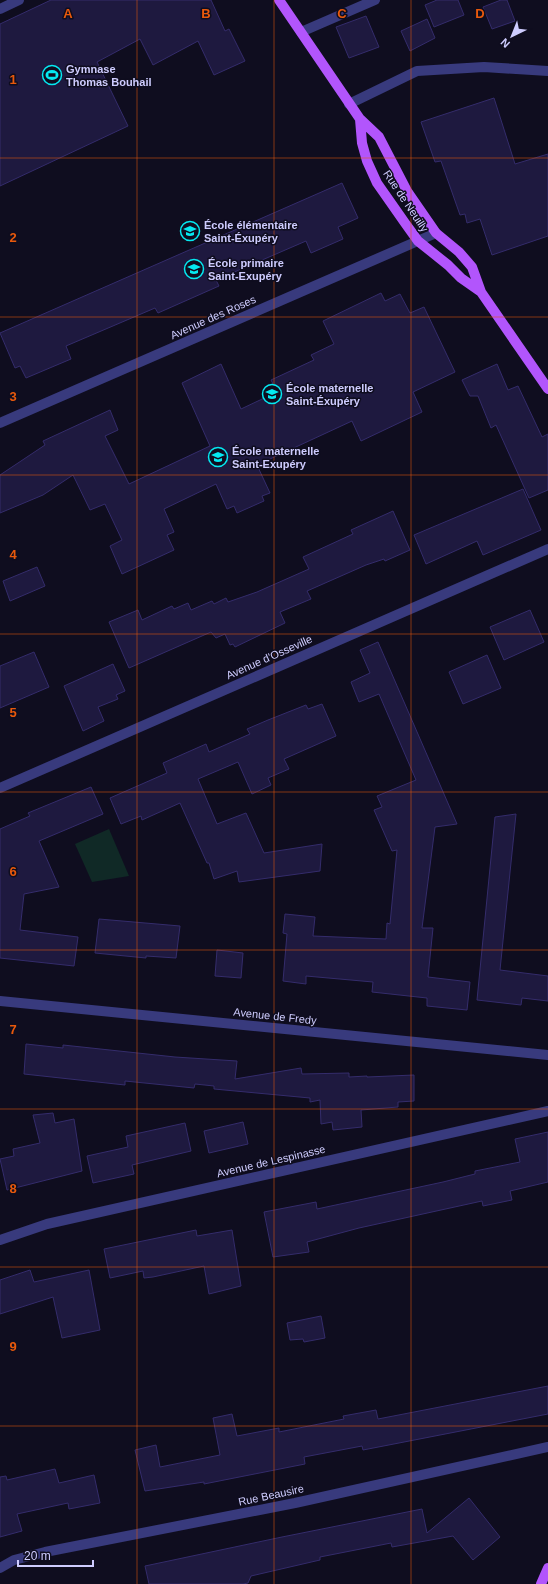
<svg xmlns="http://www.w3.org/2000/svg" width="548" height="1584" viewBox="0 0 548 1584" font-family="Arial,sans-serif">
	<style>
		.green { fill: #102926 }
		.building { fill: #1e193f; stroke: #342c6b }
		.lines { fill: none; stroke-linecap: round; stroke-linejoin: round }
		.minor { stroke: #383a7d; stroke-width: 10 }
		.major { stroke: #b255fc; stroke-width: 10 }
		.grid { fill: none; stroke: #e8590c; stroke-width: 1; stroke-opacity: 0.55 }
		.labels { text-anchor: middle; stroke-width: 3; stroke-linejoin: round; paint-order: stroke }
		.poi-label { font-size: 11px; font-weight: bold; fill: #ceccfe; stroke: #0f0d1f; text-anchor: start }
		.street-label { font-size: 11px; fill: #ceccfe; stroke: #0f0d1f }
		.grid-label { font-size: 13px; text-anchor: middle; font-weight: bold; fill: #e8590c; stroke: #0f0d1f; stroke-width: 3; stroke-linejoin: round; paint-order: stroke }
	</style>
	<rect width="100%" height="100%" fill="#0f0d1f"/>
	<path class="green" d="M109,829L129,876L92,882L75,844Z"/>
	<path class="building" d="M51,0H211L225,31L229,29L245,61L214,75L198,41L153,65L140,39L97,62L128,126L0,186V24Z
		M437,0H458L464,15L434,27L425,5Z
		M501,0H507L515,21L492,29L483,7Z
		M366,16L379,47L349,58L336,27Z
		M427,19L435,38L410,51L401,31Z
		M494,98L515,164L548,154V236L492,255L480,219L467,223L465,214L460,215L441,161L435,162L421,122Z
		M342,183L358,218L338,227L343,239L311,253L306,241L216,280L219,286L158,313L155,308L66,346L71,359L26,378L20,366L15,368L0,333Z
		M381,293L385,301L400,294L410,313L424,307L455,372L413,392L422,412L361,441L352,421L257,465L270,493L262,496L264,501L237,513L234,506L227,509L216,484L164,509L174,532L167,535L174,550L122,574L110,546L122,540L105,504L90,510L73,475L43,495L0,513V475L45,445L43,441L110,410L118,430L105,436L129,484L210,446L182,383L221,364L241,409L277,392L271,380L314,360L311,355L334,344L323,321Z
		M497,364L508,390L518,386L542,437L548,434V490L529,498L496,425L491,428L478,396H470L462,380Z
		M523,489L541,530L483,555L477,541L426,564L414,535Z
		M393,511L410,550L385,561L384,559L366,565L307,591L311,599L280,612L285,623L235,647L233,644L230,645L225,634L216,638L211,632L129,668L109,622L138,610L142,620L172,606L174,609L188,603L191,610L212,601L214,604L226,598L228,602L257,592L309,569L303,557L353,534L351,530Z
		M37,567L45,586L10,601L3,581Z
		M530,610L544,642L504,660L490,627Z
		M378,642L457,824L435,827L422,928H433L428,977L470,982L467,1010L427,1006V998L372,992L373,982L306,976V984L283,981L287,934L283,933L285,914L315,917L313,936L386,939L387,923L390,924L397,850L392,851L374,810L382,807L377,796L416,780L379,694L359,702L351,682L370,673L360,650Z
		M34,652L49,687L0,708V666Z
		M487,655L501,688L463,704L449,672Z
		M113,664L125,691L116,695L118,699L98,707L104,721L83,731L64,686Z
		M322,704L336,736L284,759L289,769L268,778L271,785L252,794L238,762L198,779L217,824L246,813L264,853L322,844L320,871L239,882L237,871L214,879L209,863H207L180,803L142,820L141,816L121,824L110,798L167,773L163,763L206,744L209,752L250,734L247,729L268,720L306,705L308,709Z
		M91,787L103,814L39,841L59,887L24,894L20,930L78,937L74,966L0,958V829L30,816L28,813Z
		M516,814L500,970L548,976V1001L522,998L521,1005L477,1000L495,817Z
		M99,919L180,926L176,958L146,956V958L95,953Z
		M217,950L243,953L241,978L215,976Z
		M26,1044L63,1048V1045L175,1057L237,1061L235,1079L301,1068L302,1074L349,1073V1077L367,1076V1077L414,1075V1101L398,1102V1107L361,1110L362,1127L333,1130L332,1122L321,1124L320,1100L310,1102V1098L214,1089V1086L195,1084L194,1088L125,1081V1085L24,1074Z
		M53,1113L55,1123L74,1119L82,1171L7,1190L0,1159L14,1156L13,1149L40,1143L33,1115Z
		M243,1122L248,1144L209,1153L204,1131Z
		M185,1123L191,1151L132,1165L134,1174L93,1183L87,1156L128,1147L126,1136Z
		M548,1132V1182L510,1191L512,1200L483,1206L482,1201L359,1228L307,1242L309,1252L273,1257L264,1212L316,1202L317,1209L443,1182L475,1174V1171L520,1162L515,1139Z
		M196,1230L197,1236L232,1230L241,1286L209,1294L204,1266L153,1277L144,1278L143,1271L110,1278L104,1249Z
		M30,1270L34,1282L89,1270L100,1330L62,1338L53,1297L0,1314V1280Z
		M321,1316L325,1338L304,1342L303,1339L290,1340L287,1323Z
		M548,1386V1414L363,1450L362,1446L304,1457L305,1464L204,1484V1482L145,1491L135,1450L156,1445L160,1467L220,1455L213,1418L232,1414L237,1436L279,1428V1432L344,1419L343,1416L376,1410L378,1419Z
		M55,1469L59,1483L94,1475L100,1503L69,1509L68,1503L17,1514L22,1531L0,1537V1477L6,1476L7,1480Z
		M469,1498L500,1537L473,1560L453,1536L392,1547L391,1543L320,1557V1560L251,1576L248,1583L243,1584H149L145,1566L282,1537L422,1509L427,1533Z"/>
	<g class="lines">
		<path class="minor" d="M0,9L19,0
			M301,32L375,0
			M349,104L417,71L484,67L548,71
			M0,423L436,233
			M0,788L548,549
			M0,1001L548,1055
			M0,1240L47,1224L548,1111
			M0,1568L14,1560L45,1552L295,1503L548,1447"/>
		<path class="major" d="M279,0L360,119L379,137L407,191L436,233L459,252L472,267L481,292L548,389
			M360,119L362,143L367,161L377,183L405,223L418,241L448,265L461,278L481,292
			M541,1584L548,1568"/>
	</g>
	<path class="grid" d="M137,0V1584M274,0V1584M411,0V1584M0,158H548M0,317H548M0,475H548M0,634H548M0,792H548M0,950H548M0,1109H548M0,1267H548M0,1426H548"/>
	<defs>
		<g id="stadium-ring" transform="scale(1)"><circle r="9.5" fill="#0f0d1f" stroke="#05e9f1" stroke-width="1.5"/><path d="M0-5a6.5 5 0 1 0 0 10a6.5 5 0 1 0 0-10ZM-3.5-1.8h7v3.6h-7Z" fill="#05e9f1"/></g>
		<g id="school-ring" transform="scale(1)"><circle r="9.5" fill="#0f0d1f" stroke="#05e9f1" stroke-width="1.5"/><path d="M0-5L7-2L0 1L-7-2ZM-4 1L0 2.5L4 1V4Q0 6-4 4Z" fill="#05e9f1"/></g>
	</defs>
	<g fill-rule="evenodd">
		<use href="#stadium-ring" x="52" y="75"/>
		<use href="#school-ring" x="190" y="231"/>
		<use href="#school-ring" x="194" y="269"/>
		<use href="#school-ring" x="272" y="394"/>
		<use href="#school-ring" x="218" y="457"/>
	</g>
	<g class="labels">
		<g class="poi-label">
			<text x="66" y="73">Gymnase<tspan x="66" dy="13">Thomas Bouhail</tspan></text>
			<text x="204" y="229">École élémentaire<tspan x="204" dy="13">Saint-Éxupéry</tspan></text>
			<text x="208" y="267">École primaire<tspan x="208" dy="13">Saint-Exupéry</tspan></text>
			<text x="286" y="392">École maternelle<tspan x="286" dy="13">Saint-Éxupéry</tspan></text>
			<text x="232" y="455">École maternelle<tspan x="232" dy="13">Saint-Exupéry</tspan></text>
		</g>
		<g class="street-label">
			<text transform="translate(406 201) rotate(56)" y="4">Rue de Neuilly</text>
			<text transform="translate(213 317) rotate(-24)" y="4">Avenue des Roses</text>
			<text transform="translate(269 657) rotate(-24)" y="4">Avenue d'Osseville</text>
			<text transform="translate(275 1016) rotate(6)" y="4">Avenue de Fredy</text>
			<text transform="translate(271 1161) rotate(-13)" y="4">Avenue de Lespinasse</text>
			<text transform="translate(271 1495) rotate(-12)" y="4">Rue Beausire</text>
		</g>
	</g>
	<g class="grid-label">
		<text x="68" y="18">A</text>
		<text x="206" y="18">B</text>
		<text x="342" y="18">C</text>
		<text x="480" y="18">D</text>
		<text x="13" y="84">1</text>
		<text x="13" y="242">2</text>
		<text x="13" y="401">3</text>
		<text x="13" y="559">4</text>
		<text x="13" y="717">5</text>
		<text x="13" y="876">6</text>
		<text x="13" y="1034">7</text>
		<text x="13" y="1193">8</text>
		<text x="13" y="1351">9</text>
	</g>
	<g transform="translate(512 36) rotate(223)" stroke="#0f0d1f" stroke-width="3" paint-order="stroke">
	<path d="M0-3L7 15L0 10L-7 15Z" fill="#ceccfe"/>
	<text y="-6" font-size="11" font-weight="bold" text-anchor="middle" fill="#ceccfe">N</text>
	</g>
	<path d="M18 1560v6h75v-6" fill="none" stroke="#ceccfe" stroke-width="2"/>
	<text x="24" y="1560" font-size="12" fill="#ceccfe" stroke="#0f0d1f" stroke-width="3" paint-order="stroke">20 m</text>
</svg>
